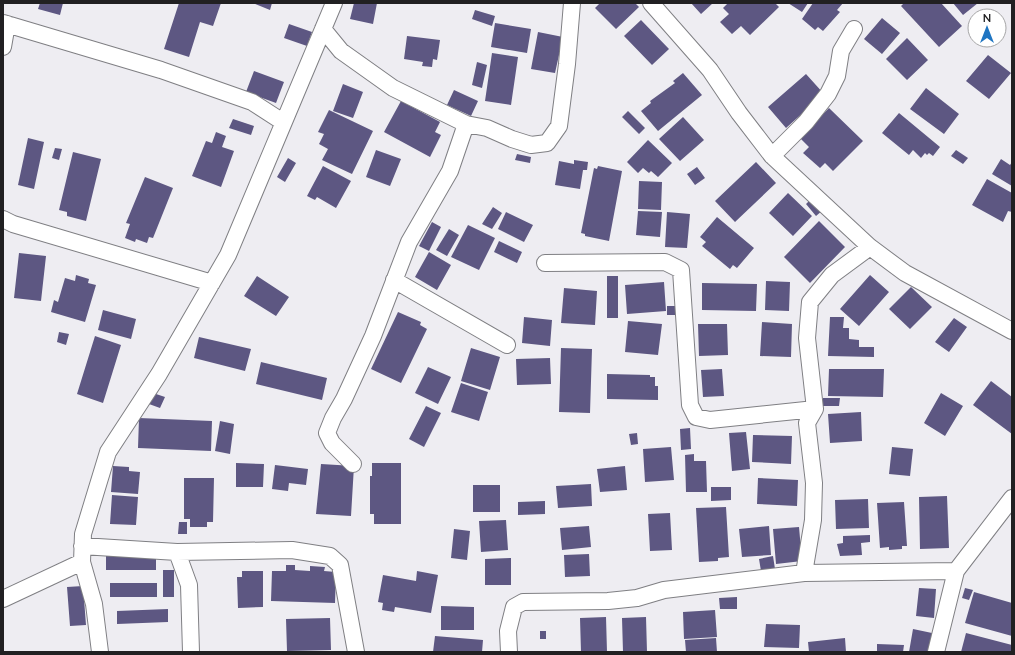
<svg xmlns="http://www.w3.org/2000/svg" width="1015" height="655" viewBox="0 0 1015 655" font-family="Lato,sans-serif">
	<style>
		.building { fill: #5d5782 }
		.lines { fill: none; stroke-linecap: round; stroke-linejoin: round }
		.street-casing { stroke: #7f7f83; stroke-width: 18 }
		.street { stroke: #fff; stroke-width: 16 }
	</style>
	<rect width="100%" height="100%" fill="#eeedf2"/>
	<path class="building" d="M40,3H63L60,15L38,9Z
		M179,3H221L213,26L200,22L189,57L164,49Z
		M253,3H272L270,10Z
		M354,3H377L373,24L350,19Z
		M600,3H635L639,7L616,29L595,8Z
		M691,3H713L701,14Z
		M728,3H775L779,7L750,35L741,26L732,34L720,22L729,14L723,8Z
		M788,3H808L802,12Z
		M813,3H843L837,10L840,12L823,31L818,27L815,30L802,19Z
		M904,3H941L962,26L939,47L901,6Z
		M953,3H978L963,15Z
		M475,10L495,16L492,26L472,19Z
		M882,18L900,33L882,54L864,39Z
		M641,20L669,49L652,65L624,36Z
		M495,23L531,29L527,53L491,47Z
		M289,24L312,32L307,46L284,38Z
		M538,32L563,37L555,73L531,69Z
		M407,36L440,40L437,60L433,59L432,67L422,66L423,62L404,59Z
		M907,38L928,60L907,80L886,59Z
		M492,53L518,57L511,105L485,101Z
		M988,55L1011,73L989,99L966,81Z
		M477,62L487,65L482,88L472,85Z
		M254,71L284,82L276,103L246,92Z
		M683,73L702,95L658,131L641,111L651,103L650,101L675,83L673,81Z
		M806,74L824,94L786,128L768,107Z
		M343,84L363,92L353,118L333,111Z
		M926,88L959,114L944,134L910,109Z
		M454,90L478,101L471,116L447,105Z
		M401,101L440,122L435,132L441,135L430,157L384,132Z
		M829,108L863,141L833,171L825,163L820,168L803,153L809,147L800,138Z
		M329,110L373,131L352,174L322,160L328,149L319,144L324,134L318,132Z
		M628,111L645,128L639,134L622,117Z
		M899,113L940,147L933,156L929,153L927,155L925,153L921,158L913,150L909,155L882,133Z
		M683,117L704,140L680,161L659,139Z
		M233,119L254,126L251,135L229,128Z
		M216,132L226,136L222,147L234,151L221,187L192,176L206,141L212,143Z
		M28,138L44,142L34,189L18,185Z
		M648,140L672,163L658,177L651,171L649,173L643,168L638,173L627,162Z
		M55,148L62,149L59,160L52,158Z
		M376,150L401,159L390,186L366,177Z
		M956,150L968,158L963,164L951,156Z
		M73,152L101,159L86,221L67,216V212L59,210Z
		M517,154L531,157L530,163L515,160Z
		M288,158L296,163L285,182L277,177Z
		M1001,159L1010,165L1012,162V186L992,174Z
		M574,160L588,162L587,170H583L580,189L555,185L559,161L574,164Z
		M756,162L776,183L735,222L715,201Z
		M323,166L351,181L336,208L317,197L315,200L307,196Z
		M598,166L622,171L609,241L585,236V234L581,233L594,168L597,169Z
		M697,167L705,178L695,185L687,174Z
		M145,177L173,188L153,238L149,237L147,243L136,239L135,242L125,238L130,224L126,223Z
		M987,179L1012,193V212L1008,211L1003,222L972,205Z
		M639,181L662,182L661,210L638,209Z
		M788,193L812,216L793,236L769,213Z
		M812,198L823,210L816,216L806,204Z
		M493,207L502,213L492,229L482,224Z
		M638,211L662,212L660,237L636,235Z
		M506,212L533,225L524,242L498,229Z
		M667,212L690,214L687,248L665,247Z
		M717,217L754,248L737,268L733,265L730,269L702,246L706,242L700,237Z
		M819,221L845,247L810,283L784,257Z
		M432,222L441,227L429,251L419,246Z
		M468,225L495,238L479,270L451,257Z
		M449,229L459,235L447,256L436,250Z
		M499,241L522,252L517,263L494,252Z
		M429,252L451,265L437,290L415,277Z
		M19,253L46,256L41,301L14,298Z
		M76,275L89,279L88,283L96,285L85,322L51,312L54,300L58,302L65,278L75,281Z
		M870,275L889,292L859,326L840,309Z
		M257,276L289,297L276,316L244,296Z
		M607,276H618V318H607Z
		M766,281L790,282L789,311L765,310Z
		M664,282L666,311L627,314L625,285Z
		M702,283L757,284L756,311L702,310Z
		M911,287L932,307L910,329L889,309Z
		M564,288L597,291L595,325L561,323Z
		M667,306H677L676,315H667Z
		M103,310L136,319L131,339L98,330Z
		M398,312L421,322L420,325L427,329L401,383L371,369Z
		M524,317L552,320L550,346L522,343Z
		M830,317H844L843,328H849V339L859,340V347H874V357L828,356Z
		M954,318L967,327L949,352L935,342Z
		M628,321L662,324L658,355L625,352Z
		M762,322L792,324L791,357L760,356Z
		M698,324H727L728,355L699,356Z
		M59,332L69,334L66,345L57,342Z
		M95,336L121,345L103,403L77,394Z
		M199,337L251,349L245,371L194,358Z
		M471,348L500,357L490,390L461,381Z
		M561,348L592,349L590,413L559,412Z
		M550,358L551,384L517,385L516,359Z
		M261,362L327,378L322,400L256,384Z
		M428,367L451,377L438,404L415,393Z
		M722,369L724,396L703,397L701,370Z
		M829,369H884L883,397L828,396Z
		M607,374L650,375V377H655V386H658V400L607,399Z
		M991,381L1012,397V434L973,405Z
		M461,383L488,392L479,421L451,412Z
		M153,393L165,397L160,408L149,404Z
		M941,393L963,406L945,436L924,423Z
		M823,398H840L839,406H822Z
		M426,406L441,413L424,447L409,439Z
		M861,412L862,441L830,443L828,414Z
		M139,418L212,421L211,451L138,448Z
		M220,421L234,424L230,454L215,451Z
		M690,428L691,449L681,450L680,429Z
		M746,432L750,469L732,471L729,433Z
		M637,433L638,444L631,445L629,434Z
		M753,435L792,436L791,464L752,462Z
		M671,447L674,480L645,482L643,449Z
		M892,447L913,449L910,476L889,474Z
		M694,454V461H706L707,492H686L685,455Z
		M236,463L264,464L263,487H236Z
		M372,463H401V524H374V514H370V476H372Z
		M321,464L354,466L351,516L316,514Z
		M275,465L308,469L306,485L289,483L288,491L272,489Z
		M113,466L129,467V471L140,472L138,494L111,492Z
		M625,466L627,490L600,492L597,469Z
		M184,478H214L213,522H207V527H190V519H184Z
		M758,478L798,480L797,506L757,504Z
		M591,484L592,506L558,508L556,486Z
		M473,485H500V512H473Z
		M711,487H731V500L711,501Z
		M112,495L138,497L136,525L110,524Z
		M947,496L949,548L920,549L919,497Z
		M868,499L869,528L836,529L835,500Z
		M545,501V514L518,515V502Z
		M904,502L907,546H902V549L889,550V547L880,548L877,503Z
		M726,507L729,557L718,558V561L699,562L696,508Z
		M670,513L672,550L650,551L648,514Z
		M506,520L508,550L481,552L479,521Z
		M179,522H187V534H178Z
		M589,526L591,547L562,550L560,528Z
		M769,526L771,555L742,557L739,529Z
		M799,527L802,561L776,564L773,529Z
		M454,529L470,531L467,560L451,558Z
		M870,535V542L861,543L862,555L840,556L837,544L843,543V536Z
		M589,554L590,576L565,577L564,555Z
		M106,555H156V570H106Z
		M773,556L775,569L761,571L759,559Z
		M511,558V585H485V559Z
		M286,565H295V570L310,571V566L325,567L324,571L336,572L335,603L271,601L272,571H286Z
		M163,570H174V597H163Z
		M242,571H263V607L238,608L237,577H242Z
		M417,571L438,575L431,613L395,607L394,612L382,610L383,603L378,602L383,575L416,581Z
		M110,583H157V597H110Z
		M83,586L86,625L70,626L67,587Z
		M919,588L936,589L934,618L916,616Z
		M965,588L973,590L969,600L962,598Z
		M974,592L1012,603V636L965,623Z
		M737,597V609H720L719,598Z
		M441,606L474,607V630H441Z
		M168,609V622L117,624V611Z
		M715,610L717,637L684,639L683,612Z
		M606,617L607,652H581L580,618Z
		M646,617L647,652H623L622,618Z
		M330,618L331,650L287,651L286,619Z
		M766,624L800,625L799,648L764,647Z
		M913,629L932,633L929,652H909Z
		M540,631H546V639H540Z
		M966,633L1012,645V652H961Z
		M435,636L483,640L482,652H433Z
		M716,638L717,652H686L685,640Z
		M845,638L846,652H809L808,642Z
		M877,644L904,645L903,652H877Z"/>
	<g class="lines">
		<g class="street-casing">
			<path id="street" d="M651,3L710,70L739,113L772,156L870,247L905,273L1012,331
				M3,23L161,70L252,102L283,122
				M323,29L341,51L393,88L466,124L487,128L512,139L531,145L547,143L559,126L567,64L572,3
				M3,47L7,24
				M772,156L806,122L828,94L837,76L841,51L854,29
				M3,219L13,224L212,283
				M545,263L665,262L681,270L690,405L696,417L710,420L815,409
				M394,280L507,345
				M353,464L332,443L327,433L333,418L344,399L373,336L409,242L450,171L466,124
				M82,546L177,552L292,550L330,556L340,565L356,652
				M177,552L189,585L191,652
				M804,573L813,520L814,483L807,423L815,409L807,338L810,302L832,275L870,247
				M3,599L82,562
				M100,652L94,604L82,562L83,534L108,452L159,374L228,255L334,3
				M509,652L508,631L514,607L523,602L608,601L637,598L664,590L804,573L956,571
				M936,652L956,571L1012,498"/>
		</g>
		<use href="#street" class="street"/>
	</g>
	<rect width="1015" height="655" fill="none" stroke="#212022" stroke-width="8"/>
	<g transform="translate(987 28)"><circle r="19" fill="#ffffff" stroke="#a6a6a7"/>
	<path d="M0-3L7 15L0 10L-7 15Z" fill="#1f75c2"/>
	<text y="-6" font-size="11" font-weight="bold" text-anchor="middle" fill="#212022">N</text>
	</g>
</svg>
